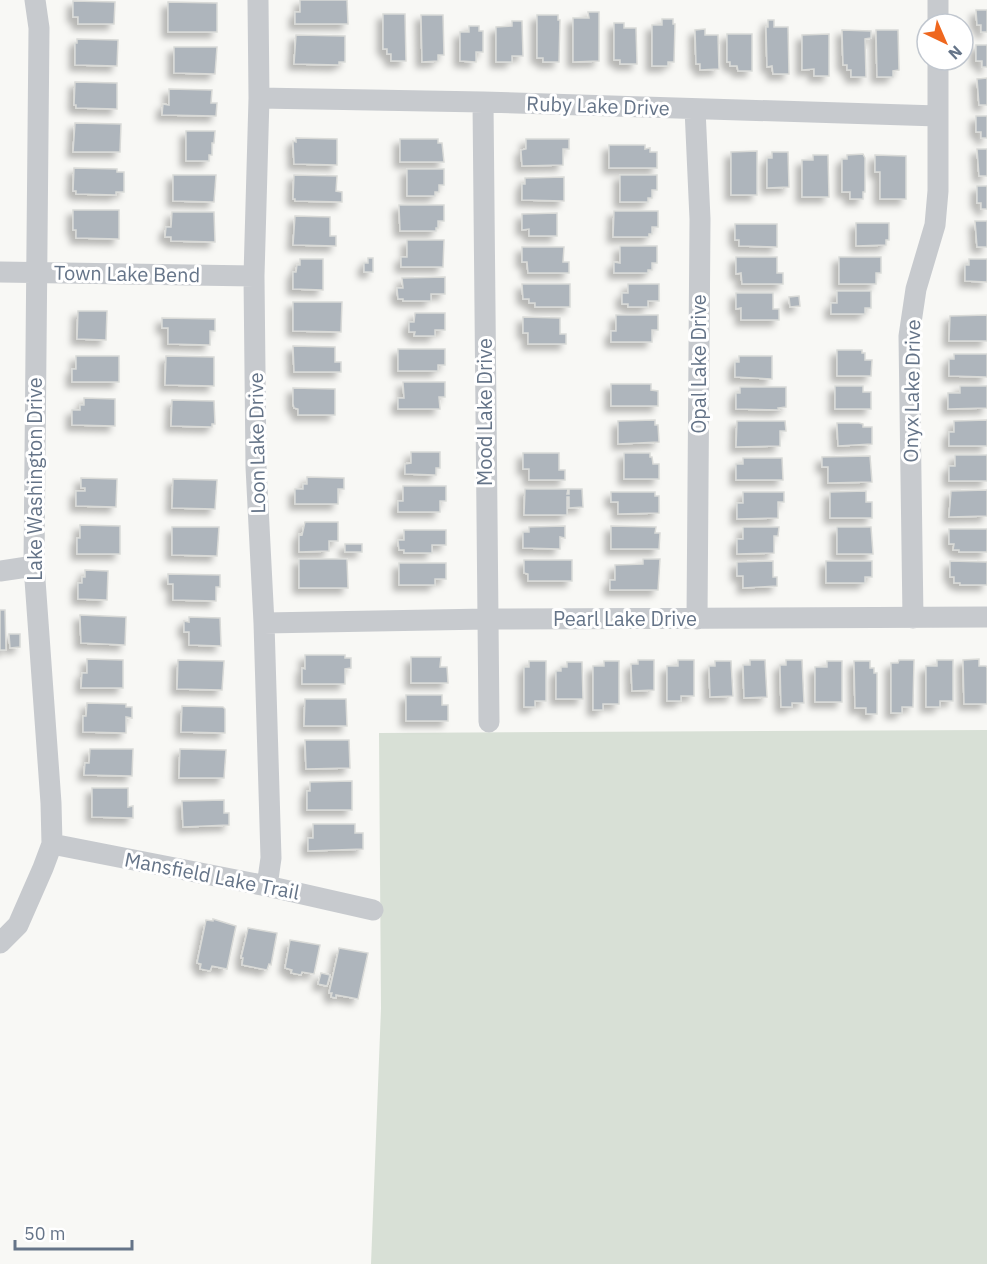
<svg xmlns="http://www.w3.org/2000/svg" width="987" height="1264" viewBox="0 0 987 1264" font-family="'IBM Plex Sans',sans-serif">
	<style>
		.green { fill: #d8e0d6 }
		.building { fill: #aeb5bc; stroke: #d9dad7; stroke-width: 1.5; filter: url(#shadow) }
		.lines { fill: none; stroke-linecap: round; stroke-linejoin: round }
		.minor { stroke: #c7cace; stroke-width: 21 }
		.labels { text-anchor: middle; stroke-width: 6; stroke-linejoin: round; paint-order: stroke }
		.street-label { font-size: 20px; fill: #657488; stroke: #fff }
	</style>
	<defs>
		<filter id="shadow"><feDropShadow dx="-5.5" dy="5.5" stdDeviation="3" flood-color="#0004"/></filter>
	</defs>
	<rect width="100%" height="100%" fill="#f8f8f5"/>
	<path class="green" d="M987,730V1264H371L381,1008L379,733Z"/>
	<path class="building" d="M300,0H347L348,24H295V12H300Z
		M73,1L115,2L114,24H78V17H73Z
		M168,2L217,3V32H168Z
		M976,10H987V32H981V25H977Z
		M588,12H599V61L573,62V18H589Z
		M383,14H405L406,61H391V54H387V49H383Z
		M421,15H443L444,55H438V61L422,62Z
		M537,15H558V20H560L559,62H543V58H537Z
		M662,19H673V24H675L674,62H668V66H652V25H662Z
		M768,20H774V27H788L789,74H773L772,66L767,67L766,27H768Z
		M512,21H522L523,56H512V62H496V27L512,26Z
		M614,23H624V28H636L637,64H620V60H614Z
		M469,26H479V31H483V52H476V62L460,61V32H469Z
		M705,29V35H718L719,69L700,70V64H696L695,30Z
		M842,30L871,31V38L865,39L866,77H851V70H847V65H843Z
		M876,30H898L899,70L893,71V77H877Z
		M727,34H752V71H738L737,66H730V62H727Z
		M829,34V76H814V69L802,70V35Z
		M296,35L345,36V62H339V65L294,64Z
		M77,39L118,40L117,66L75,65V43H77Z
		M976,45H987V67H982V61H976Z
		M174,47H217L215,74L174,73Z
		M987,78V105H979L977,79Z
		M75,82L117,83V109L76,108V105H74Z
		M169,89L212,90L211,103H217L216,116L162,115L163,104L169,105Z
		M976,116H987V138H981V132H976Z
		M75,123L121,124L120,152H73Z
		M186,131H215L214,143H212V155H209V161H186Z
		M296,138L337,139V165L294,164L293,141L296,142Z
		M400,139H438V143H442L444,162H400Z
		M526,139H569V149H563V165L522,166L521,150L526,149Z
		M609,145H645V149L650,148V152H657V168H609Z
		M977,149H987V176H979Z
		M757,151V195H731V152Z
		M772,152H788L789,187L767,188V158H772Z
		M863,154L865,158V192H863V199H850V192H842V159H847V155Z
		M813,155H828L829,197H802V160H813Z
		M875,155L906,156V199H880V172H875Z
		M74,168L117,169V172H124V192H116V195L76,194V191H73Z
		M407,169H444V185H439V192H435V196H407Z
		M173,175H216L214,202L173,201Z
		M294,175L337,176L336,191L342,192V202L295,201V199H293Z
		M620,175H657V190H652V198H648V202H620Z
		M564,177V201L522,200V184H525V178Z
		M977,186H987V209H981V203H977Z
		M399,205H444V221H438V228H436V231H400Z
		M73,210H119V239L76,238V230H73Z
		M614,211H658V227H652V234H649V237H613Z
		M172,212H214L215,242L171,241V237H165L166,227H171Z
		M557,213V236H529V229L522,230V214Z
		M295,216L330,217V236H336V246L293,245Z
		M975,221H987V247H977Z
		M856,223H889V240H886V245L856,246Z
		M735,224H777V247L739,246V240H735Z
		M407,240H444L443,267H401V257H407Z
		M620,246H657V263H652V270H648V273H614V262L620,263Z
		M522,247H564L563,262H569V273H528L527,262H522Z
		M736,257H777V273H783V284H742L741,273L736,274Z
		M839,257H881V273H876V284H839Z
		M368,258H373V272H364V263H368Z
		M300,259H323V290L293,289V272H296L297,265H300Z
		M969,259H987V282L965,281V265H969Z
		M445,277V294H431V301H403V299H398L397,288H403L402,278Z
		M522,284H570V307H535V303H529V299H523Z
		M628,284H659V301H648V307H628V304H622V293H628Z
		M837,291H871V308H865V314H831V303H837Z
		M736,293H773V309H779V320H741V308L736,309Z
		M799,296L800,306L790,307L789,297Z
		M293,302H342L341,332L293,331Z
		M78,311H107L106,340L77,339Z
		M415,313H445V330H435V336H414L415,332H409V322H414Z
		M616,315H658V330H652V342H611V331H616Z
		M987,315V341H949L950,316Z
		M523,317L560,318V334H566V344H528V333H523Z
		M162,318L215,319V331H210V345L168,344V328H162Z
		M293,346L335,347V362H341V372H294Z
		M398,349H445V365H438V371H398Z
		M837,350H862V353H865V360H872L871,376H837Z
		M954,354H987V377L949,376V359H954Z
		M76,356H119V382H72V369H76Z
		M166,356L214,357V386L165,385Z
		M739,356H772V379L735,377V362H739Z
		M403,382H445V397H439L440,409H398V398H404Z
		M611,384H651V390L658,391V406H611Z
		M835,386H863V392H871V409H835Z
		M960,386H987V408L948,409V393H960Z
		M740,387H786V407L778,408L779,410L736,409V393H740Z
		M293,388L335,389V415H298V409L294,408L293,404Z
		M84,398L115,399V426L72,425V410H80V405H84Z
		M172,400L214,401L215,424H212V427L171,426Z
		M655,420V425H658L659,442L618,444V421Z
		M987,420V446H949V432H954V421Z
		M737,421H785L786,431H780V446L736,447Z
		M837,423H859L863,424V427H872V444L838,446Z
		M411,452H440V468H436V475L405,474V464L411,463Z
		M523,453H559V470H565V480H529V469H523Z
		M624,453H650V457H652L653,464H659V479H624Z
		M955,455H987V481H949V466H955Z
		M870,456L872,482L828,483V467H822V457Z
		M743,458H782L783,480H736V464H743Z
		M307,477L344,478V489H338V504H295V489H303V484H307Z
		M81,478L117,479L116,507L76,506V491H85V488H81Z
		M173,479L217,480L215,509L172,508Z
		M403,486H446V501H440V512H398V501H403Z
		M525,489H568L567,494H569V489H582L583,507L569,508V497H567V515H524Z
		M987,490V516L949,517L951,491Z
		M866,491V502H872V518H830V492Z
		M611,492H655V496H659V513L618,514V502H611Z
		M743,492H784V502H778V518L737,519V503H743Z
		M305,522H338V541H329V551L299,552V534L302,535Z
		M80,525L120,526V554H77V538H80Z
		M565,526V538L560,537V549L523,548V532H529V527Z
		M611,526L656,527L655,533H660L659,549H611Z
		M172,527H219L217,556L172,555Z
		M743,527H779L778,536H774V553L737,554V539H743Z
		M837,527H871L873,554H837Z
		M949,529H987V552H959V550H953L954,544H949Z
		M404,530H446V545H432V553H404V550H399L398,540H404Z
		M345,544H362V552H345Z
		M299,559H347L348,588H299Z
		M643,559H660L658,590H610V580H615V565L643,564Z
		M524,560H572V581H528V574L524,573Z
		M773,561V577H777V586L743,588V576H737V562Z
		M826,561H872V577H865V583H826Z
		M950,561L987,562V585H960V583H954V577H950Z
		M399,563H446V579H435V585H399Z
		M85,570L108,571L107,600L78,599V583H82V577H85Z
		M168,574L220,575V587H216V601L173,600V584H168Z
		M0,610H5L6,650H0Z
		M80,615L126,617L125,645L81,643Z
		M189,617L220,618L221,646L189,645V632H184V621L189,622Z
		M9,634H20V647L10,648Z
		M305,655H345V658H351V668L345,669V684H302V668L305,669Z
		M411,657H441L440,667H447L448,683H411Z
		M87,659L123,660V688H81L82,673H87Z
		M979,659V666H986L987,668V704H964L963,660Z
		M178,660L224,661L222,690L177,689Z
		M638,660H654V690L632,691L631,664H638Z
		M678,660H694V696H681V701H667V666H678Z
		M750,660H765L767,697L744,698L743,665H750Z
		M786,660H802L804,703H792V707H781L780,665H786Z
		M899,660H914L913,707H902V713H891V663H898Z
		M937,660H953V701H940V707H926V666H937Z
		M529,661H546V701H535V707H524V667H529Z
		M604,661H619V704H603V710H593V666H604Z
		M715,661H731L733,696L710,697L709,666H715Z
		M827,661H842V702H815V667H827Z
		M854,661H870V668H874V673H877V714H866V708H855Z
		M567,662H582L583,699H556V671H561V667H567Z
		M406,695H442V705H448V721H406Z
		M305,699H346L347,726H304Z
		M87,703L126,704V707H132V718L126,717V733L83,732V716H86Z
		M182,706L223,707L225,709V733L181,732Z
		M305,740H349L350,768L306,769Z
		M90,749H133L132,776L84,775L85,763H89Z
		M180,749L226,750L224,778H179Z
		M352,781V810H307V791H310V782Z
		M92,788H128V807L133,806V818L92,817Z
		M224,800V813H229V825L183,827L182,801Z
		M313,824H355V833H363V849L308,851V838H313Z
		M213,919L236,926L227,969L212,966L210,971L200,969L201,964L197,963L206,920L213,921Z
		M248,928L277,933L271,965L269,964L267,970L242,965L243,958H241Z
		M290,940L320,945L314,974L302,972L301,975L291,973L292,970L285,968Z
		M339,948L368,953L358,999L336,995V998L331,997L332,993H329Z
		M321,973L330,975L327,986L318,984Z"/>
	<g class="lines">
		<path class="minor" d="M258,0L259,98L254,276L256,467L264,623L271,858L267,886
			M938,0V24
			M259,98L483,102L938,116
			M483,102L489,722
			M695,109L700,219L697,619
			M0,272L254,276
			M0,571L34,566
			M913,618L909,336L916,289L935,225L938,191V60
			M264,623L487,619L987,617
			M52,844L267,886L373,910
			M0,943L18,925L43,868L52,844L51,803L34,566L39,28L35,0"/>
	</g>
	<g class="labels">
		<g class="street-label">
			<text transform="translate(598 106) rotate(2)" y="7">Ruby Lake Drive</text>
			<text transform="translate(127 274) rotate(1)" y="7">Town Lake Bend</text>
			<text transform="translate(699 364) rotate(-90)" y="7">Opal Lake Drive</text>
			<text transform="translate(912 391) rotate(-89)" y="7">Onyx Lake Drive</text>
			<text transform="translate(485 412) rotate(-90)" y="7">Mood Lake Drive</text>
			<text transform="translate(257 443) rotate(-91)" y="7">Loon Lake Drive</text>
			<text transform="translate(35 479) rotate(-90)" y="7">Lake Washington Drive</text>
			<text x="625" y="626">Pearl Lake Drive</text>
			<text transform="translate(212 876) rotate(11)" y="7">Mansfield Lake Trail</text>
		</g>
	</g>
	<g transform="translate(945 42) rotate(136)"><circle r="28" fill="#ffffff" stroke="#c1c7cf" stroke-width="1.5"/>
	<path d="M0-4.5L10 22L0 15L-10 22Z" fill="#ef671e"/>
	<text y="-9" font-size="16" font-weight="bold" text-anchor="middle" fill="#657488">N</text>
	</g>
	<path d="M15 1240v9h117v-9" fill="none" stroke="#657488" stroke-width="3"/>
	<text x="24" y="1240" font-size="18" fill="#657488" stroke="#ffffff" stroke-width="4.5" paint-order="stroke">50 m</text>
</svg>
